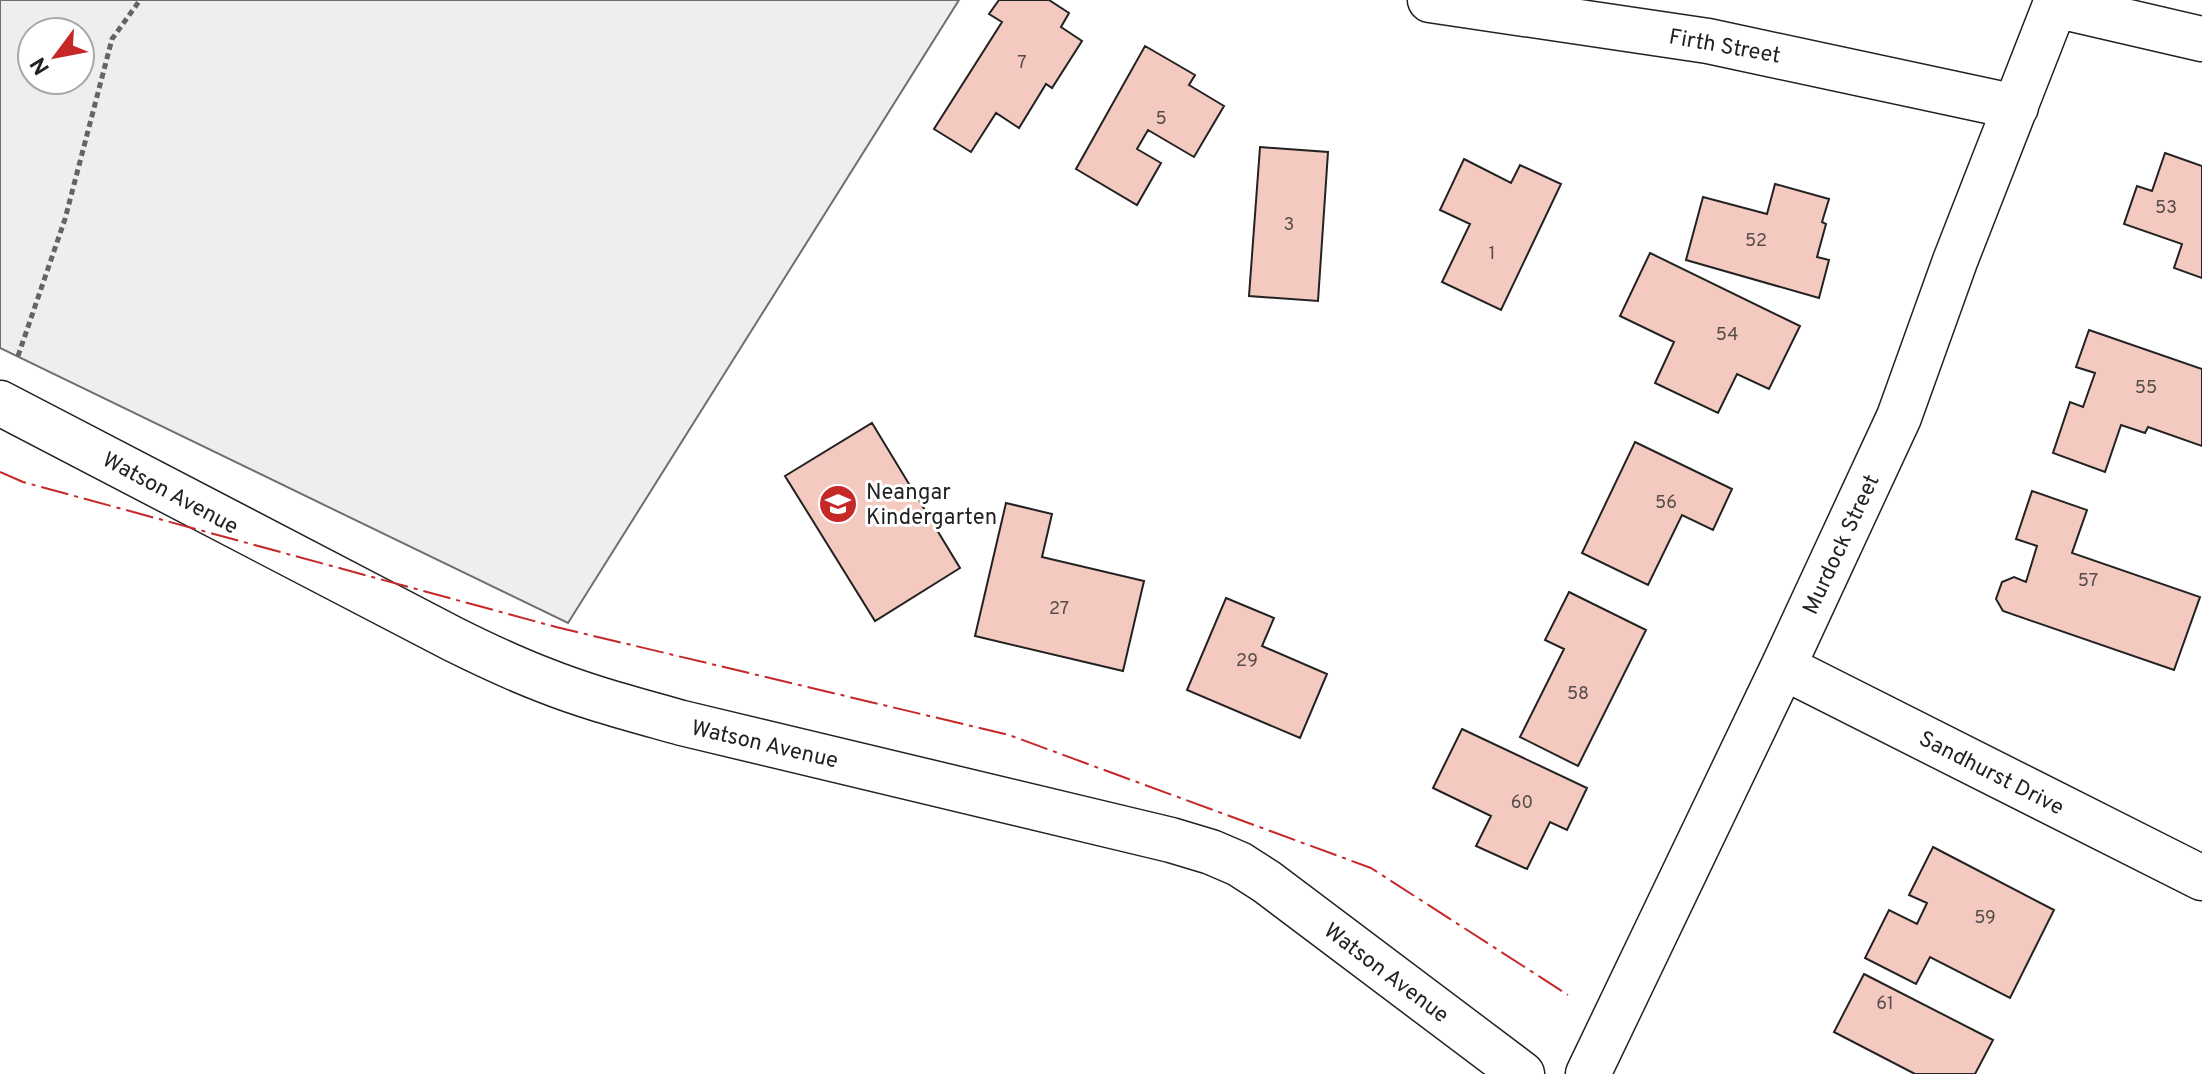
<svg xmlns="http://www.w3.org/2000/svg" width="2202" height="1074" viewBox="0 0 2202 1074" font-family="Overpass,sans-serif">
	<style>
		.green { fill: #eee; stroke: #6f6f6f; stroke-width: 2; fill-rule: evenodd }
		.building { fill: #f3c9c0; stroke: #222; stroke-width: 2 }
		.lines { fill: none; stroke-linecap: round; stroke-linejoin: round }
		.minor-casing { stroke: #222; stroke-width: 47 }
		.path { stroke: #646464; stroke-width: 5; stroke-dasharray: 6 4; stroke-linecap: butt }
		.minor { stroke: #fff; stroke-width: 44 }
		.power { stroke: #c62828; stroke-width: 2; stroke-dasharray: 28 6 4 6; stroke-linecap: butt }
		.labels { text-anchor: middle; stroke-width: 6; stroke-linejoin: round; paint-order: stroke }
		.number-label { font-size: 18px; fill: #564c4a }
		.street-label { font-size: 22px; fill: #222; stroke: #fff }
		.poi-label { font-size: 22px; fill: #222; stroke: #fff; text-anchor: start }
	</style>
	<rect width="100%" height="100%" fill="#fff"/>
	<path class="green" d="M0,0H959L568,623L0,348ZM32,32H80V80H32Z"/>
	<path class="building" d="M999,0H1049L1069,13L1061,27L1082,41L1052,88L1046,84L1019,128L996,113L971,152L934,129L1002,22L989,14Z
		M1145,46L1195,75L1189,85L1224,106L1194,157L1148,130L1137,149L1161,163L1137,205L1076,169Z
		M1260,147L1328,152L1318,301L1249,296Z
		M2165,153L2202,166V278L2174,268L2182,244L2124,224L2137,186L2152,191Z
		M1464,159L1511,183L1520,165L1561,184L1501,310L1442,282L1470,224L1440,210Z
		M1775,184L1829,199L1822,222L1826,224L1817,257L1829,260L1819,298L1686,260L1703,197L1767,214Z
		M1650,253L1800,326L1769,389L1737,374L1718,413L1655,383L1674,342L1620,316Z
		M2089,330L2202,369V446L2148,427L2145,433L2121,425L2105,472L2053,453L2070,402L2083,407L2095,373L2076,367Z
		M872,423L960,568L875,621L785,476Z
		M1635,442L1732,489L1713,530L1682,515L1648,585L1582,553Z
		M2032,491L2087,510L2072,553L2200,597L2174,670L2003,611L1996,599L2002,582L2014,577L2026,582L2037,546L2016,539Z
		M1006,503L1052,514L1042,557L1144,581L1123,671L975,636Z
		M1569,592L1646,630L1578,766L1520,737L1564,649L1545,640Z
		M1226,598L1274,618L1262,646L1327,674L1300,738L1187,690Z
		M1462,729L1587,788L1567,830L1550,822L1527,869L1476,846L1491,816L1433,788Z
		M1933,847L2054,910L2010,998L1930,957L1916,984L1865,958L1889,910L1917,924L1927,903L1909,895Z
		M1864,974L1993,1040L1975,1074H1915L1834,1032Z"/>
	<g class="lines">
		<g class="minor-casing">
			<path id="minor" d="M1430,0L1708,41L2016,107
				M2055,5L2202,39
				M0,403L453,639C483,654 513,668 544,680C589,698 636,710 682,723L1171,840L1211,852L1239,864L1267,882L1522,1074
				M1783,667L2202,878
				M1588,1074L1783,667L1899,417L1955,261L2057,0"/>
		</g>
		<path class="path" d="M18,356L65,219L112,39L140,0"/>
		<use href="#minor" class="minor"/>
		<path class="power" d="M0,472L23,482L556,627L1009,735L1371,868L1568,995"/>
	</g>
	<defs>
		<g id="school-disc" transform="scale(2)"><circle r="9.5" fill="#c62828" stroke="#fff"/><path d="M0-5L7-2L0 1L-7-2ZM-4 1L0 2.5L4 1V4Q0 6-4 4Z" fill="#fff"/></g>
	</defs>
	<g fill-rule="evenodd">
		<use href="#school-disc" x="838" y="504"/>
	</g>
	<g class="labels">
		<g class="number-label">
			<text x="1022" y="68">7</text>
			<text x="1161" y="124">5</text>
			<text x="2166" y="213">53</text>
			<text x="1289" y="230">3</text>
			<text x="1756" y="246">52</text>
			<text x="1492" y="259">1</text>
			<text x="1727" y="340">54</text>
			<text x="2146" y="393">55</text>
			<text x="1666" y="508">56</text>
			<text x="2088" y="586">57</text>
			<text x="1059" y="614">27</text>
			<text x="1247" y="666">29</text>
			<text x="1578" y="699">58</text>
			<text x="1522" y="808">60</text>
			<text x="1985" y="923">59</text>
			<text x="1885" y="1009">61</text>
		</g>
		<g class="street-label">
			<text transform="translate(1725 45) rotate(10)" y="8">Firth Street</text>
			<text transform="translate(171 492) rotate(28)" y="8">Watson Avenue</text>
			<text transform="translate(1840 544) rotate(-65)" y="8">Murdock Street</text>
			<text transform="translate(765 743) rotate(13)" y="8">Watson Avenue</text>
			<text transform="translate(1992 772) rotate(27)" y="8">Sandhurst Drive</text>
			<text transform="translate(1387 972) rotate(37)" y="8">Watson Avenue</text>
		</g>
		<g class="poi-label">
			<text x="866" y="499">Neangar<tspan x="866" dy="25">Kindergarten</tspan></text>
		</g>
	</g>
	<g transform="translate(56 56) rotate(238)"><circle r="38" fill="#ffffff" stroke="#a7a7a7" stroke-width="2"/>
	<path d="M0-6L14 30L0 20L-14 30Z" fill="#c62828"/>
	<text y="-12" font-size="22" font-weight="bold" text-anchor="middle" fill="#222222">N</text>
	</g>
</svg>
